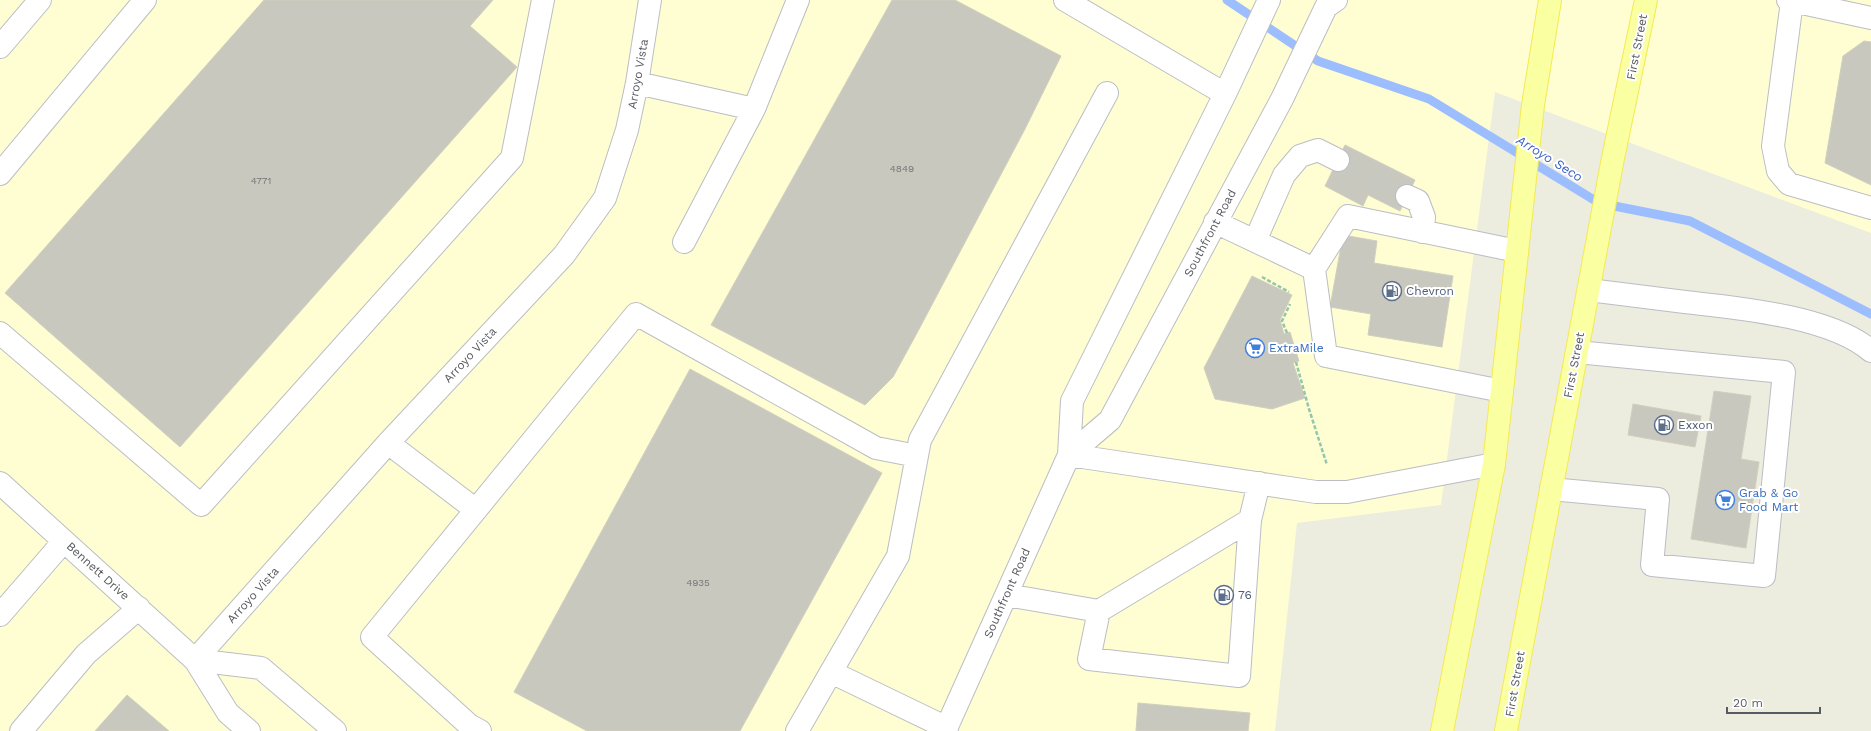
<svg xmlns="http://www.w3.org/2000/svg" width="1871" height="731" viewBox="0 0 1871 731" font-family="'Work Sans',sans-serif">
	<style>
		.commercial { fill: #fefed2 }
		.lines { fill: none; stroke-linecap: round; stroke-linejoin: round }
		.stream { stroke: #9cbeff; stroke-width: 9 }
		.building { fill: #c9c8bf; stroke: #d1cfbe }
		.minor-tunnel { stroke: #c7c8c0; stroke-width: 22; stroke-dasharray: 22 11; stroke-linecap: butt }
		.minor-casing { stroke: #bcbdc4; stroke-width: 24 }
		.major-casing { stroke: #f4ea50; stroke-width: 24 }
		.path { stroke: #93c6ad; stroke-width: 2.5; stroke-dasharray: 4 2; stroke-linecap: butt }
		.minor { stroke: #fff; stroke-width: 22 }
		.major { stroke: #faffa1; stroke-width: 22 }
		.labels { text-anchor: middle; stroke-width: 4; stroke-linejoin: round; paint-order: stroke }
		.number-label { font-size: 10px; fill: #747678 }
		.street-label { font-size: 12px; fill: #585a61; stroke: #fff }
		.service-label { font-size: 12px; fill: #4e5e75; stroke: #fff; text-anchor: start }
		.shop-label { font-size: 12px; fill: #366cbe; stroke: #fff; text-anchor: start }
		.water-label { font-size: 13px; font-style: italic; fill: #3d61c4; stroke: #fff }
	</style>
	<rect width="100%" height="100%" fill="#ececdf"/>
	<path class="commercial" d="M0,0H1871V233L1495,92L1441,505L1297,523L1275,731H0Z"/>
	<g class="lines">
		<path class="stream" d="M1227,0L1318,61L1429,99L1599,203L1690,221L1871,314"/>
	</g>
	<path class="building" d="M264,0H493L470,26L517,67L180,447L5,293Z
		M892,0H955L1061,56L1025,129L917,333L893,377L865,405L711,325Z
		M1864,41L1871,42V185L1825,163L1843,56Z
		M1345,145L1415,180L1400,211L1368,195L1363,206L1325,186Z
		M1343,235L1377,241L1374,263L1453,276L1442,347L1368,335L1371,314L1330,307Z
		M1252,276L1292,295L1280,320L1284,334L1290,332L1299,361L1293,363L1305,398L1272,409L1215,399L1204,368Z
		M690,369L882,473L740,731H587L514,692Z
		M1714,391L1751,396L1741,459L1759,462L1746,548L1691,539Z
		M1633,404L1701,416L1695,447L1628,435Z
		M127,695L169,731H95Z
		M1138,703L1250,713L1248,731H1136Z"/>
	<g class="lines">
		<path class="minor-tunnel" d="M1338,160L1407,196"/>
		<g class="minor-casing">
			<path id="minor" d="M1065,0L1225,94
				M1788,0L1871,18
				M1792,1L1773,146L1778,171L1789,184L1871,208
				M0,47L40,0
				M637,83L754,109L798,0
				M0,174L145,0
				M1407,196L1418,201L1424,217L1423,232
				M1215,222L1314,269L1326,356L1502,391
				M1255,241L1284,175L1300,156L1318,150L1338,160
				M684,242L754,109
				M1314,269L1348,216L1517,251
				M1589,290C1621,294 1653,298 1685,302C1738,308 1830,316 1871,351
				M0,333L201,505L512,158L543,0
				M388,443L476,510
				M1069,455L1110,420L1282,99L1326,7L1336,0
				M1069,455L1316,492H1347L1494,464
				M0,483L195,660L228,713L249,731
				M1551,489L1658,499L1652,565L1764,576L1784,372L1577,352
				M1007,595L1099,611L1250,520L1259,483
				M1099,611L1089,659L1239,676L1250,520
				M0,615L64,541
				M195,660L388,443L564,255L605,198L627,130L637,83L650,0
				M195,660L261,668L335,731
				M831,672L947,728
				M21,731L86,654L139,608
				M480,731L469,725L372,637L636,314L876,448L917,456
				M797,731L898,556L920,440L1107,93
				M945,731L1069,455L1072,401L1225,94L1269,0"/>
		</g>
		<g class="major-casing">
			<path id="major" d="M1442,731L1494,464L1533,105L1550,0
				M1506,731L1613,158L1646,0"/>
		</g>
		<path class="path" d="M1262,277L1289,292
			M1287,333L1282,321L1290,304
			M1296,362L1309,409L1327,465"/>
		<use href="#minor" class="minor"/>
		<use href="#major" class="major"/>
	</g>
	<defs>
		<g id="fuel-ring" transform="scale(1)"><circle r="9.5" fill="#fff" stroke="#5c6f8a" stroke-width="1.5"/><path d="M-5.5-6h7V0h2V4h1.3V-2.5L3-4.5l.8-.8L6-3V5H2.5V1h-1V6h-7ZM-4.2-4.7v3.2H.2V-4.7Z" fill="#5c6f8a"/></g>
		<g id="supermarket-ring" transform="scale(1)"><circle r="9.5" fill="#fff" stroke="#3f7fe0" stroke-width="1.5"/><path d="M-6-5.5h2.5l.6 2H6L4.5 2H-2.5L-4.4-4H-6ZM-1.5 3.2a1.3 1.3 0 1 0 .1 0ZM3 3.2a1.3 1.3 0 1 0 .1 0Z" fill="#3f7fe0"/></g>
	</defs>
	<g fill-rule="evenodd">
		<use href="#fuel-ring" x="1392" y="291"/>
		<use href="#supermarket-ring" x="1255" y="348"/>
		<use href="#fuel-ring" x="1664" y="425"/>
		<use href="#supermarket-ring" x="1725" y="500"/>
		<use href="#fuel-ring" x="1224" y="595"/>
	</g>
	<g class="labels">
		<g class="number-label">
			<text x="902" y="172">4849</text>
			<text x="261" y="184">4771</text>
			<text x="698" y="586">4935</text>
		</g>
		<g class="street-label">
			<text transform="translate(1637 47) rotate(-79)" y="4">First Street</text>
			<text transform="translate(638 74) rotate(-80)" y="4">Arroyo Vista</text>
			<text transform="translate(1210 233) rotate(-62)" y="4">Southfront Road</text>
			<text transform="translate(470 355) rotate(-47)" y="4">Arroyo Vista</text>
			<text transform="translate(1574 365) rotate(-79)" y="4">First Street</text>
			<text transform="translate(98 571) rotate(42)" y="4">Bennett Drive</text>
			<text transform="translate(1007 593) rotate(-66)" y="4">Southfront Road</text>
			<text transform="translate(253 595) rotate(-48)" y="4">Arroyo Vista</text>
			<text transform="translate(1515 684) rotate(-80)" y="4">First Street</text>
		</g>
		<g class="service-label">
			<text x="1406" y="295">Chevron</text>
			<text x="1678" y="429">Exxon</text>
			<text x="1238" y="599">76</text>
		</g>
		<g class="shop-label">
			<text x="1269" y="352">ExtraMile</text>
			<text x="1739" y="497">Grab &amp; Go<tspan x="1739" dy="14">Food Mart</tspan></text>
		</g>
		<g class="water-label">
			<text transform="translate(1550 158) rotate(32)" y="5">Arroyo Seco</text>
		</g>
	</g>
	<path d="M1727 707v6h93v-6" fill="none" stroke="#585a61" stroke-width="2"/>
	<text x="1733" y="707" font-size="12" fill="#585a61" stroke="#ffffff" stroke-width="3" paint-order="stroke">20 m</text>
</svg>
